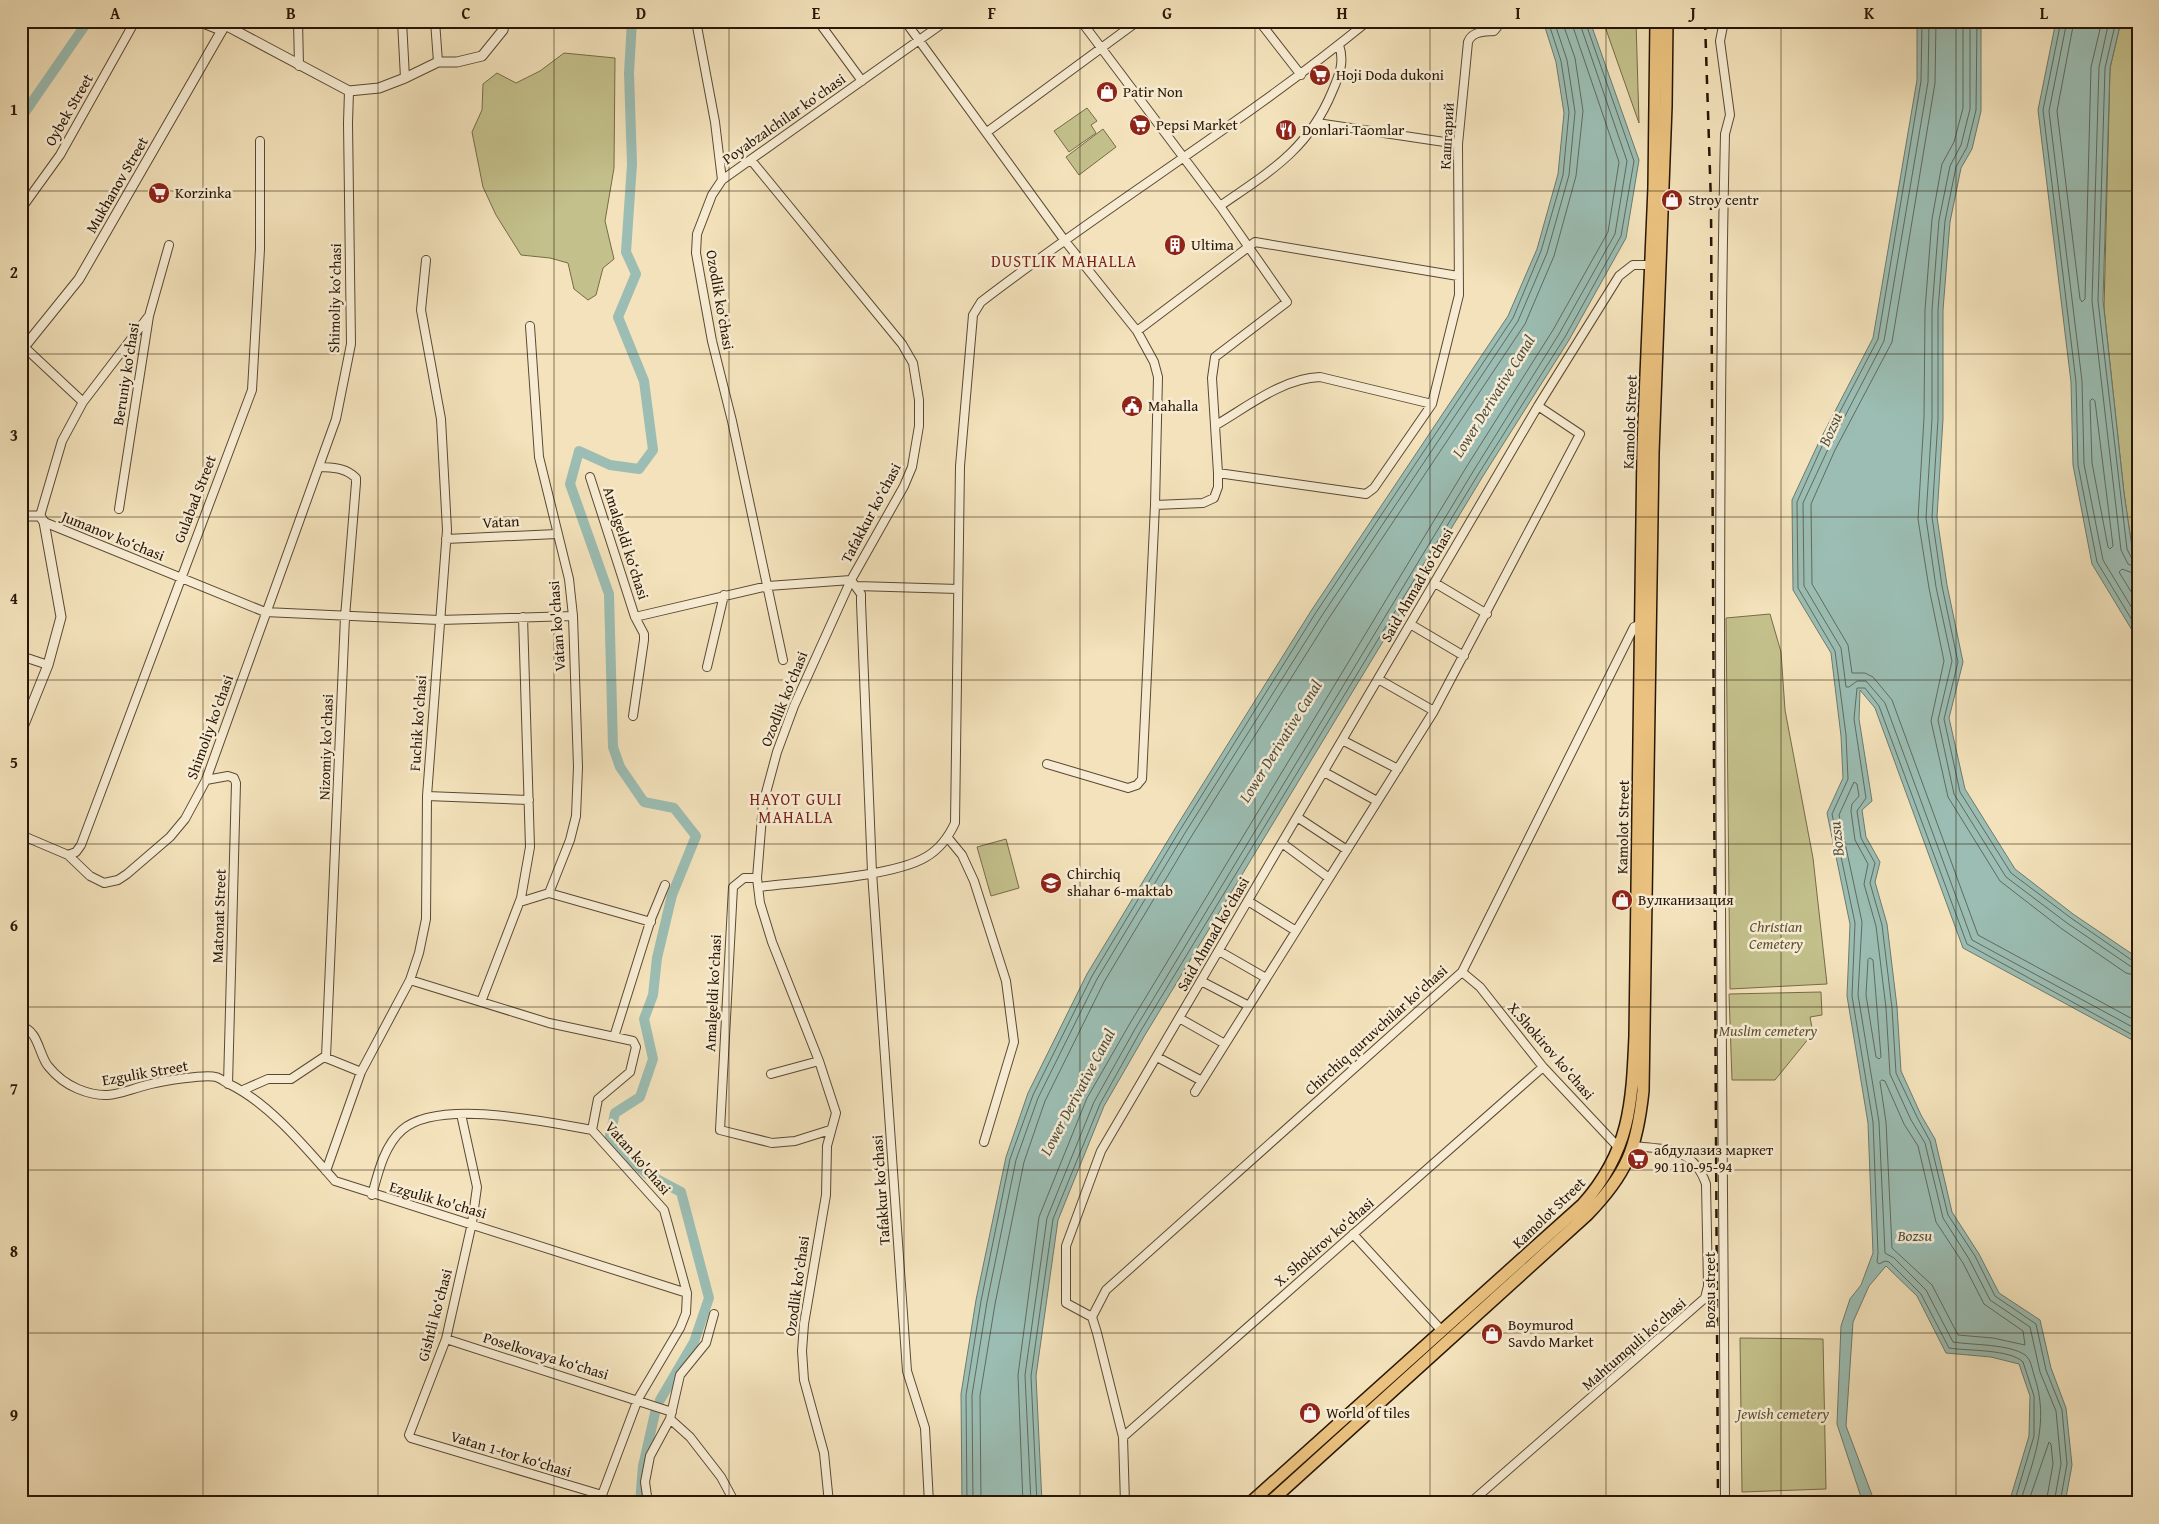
<svg xmlns="http://www.w3.org/2000/svg" width="2159" height="1524" viewBox="0 0 2159 1524" font-family="'Gentium Book Plus',serif">
	<style>
		.green { fill: #c3c08b; stroke: #766b48 }
		.water { fill: #9bbdb3; stroke: #6d7a6d }
		.lines { fill: none; stroke-linecap: round; stroke-linejoin: round }
		.shore { stroke: #626a5c; stroke-width: 1 }
		.canal { stroke: #9bbdb3; stroke-width: 10 }
		.minor-casing { stroke: #5b4932; stroke-width: 10 }
		.tertiary-casing { stroke: #5b4932; stroke-width: 11 }
		.primary-casing { stroke: #281605; stroke-width: 14 }
		.minor { stroke: #f7ecd3; stroke-width: 8 }
		.tertiary { stroke: #f7ecd3; stroke-width: 9 }
		.primary { stroke: #eac17e; stroke-width: 11 }
		.rail { stroke: #281605; stroke-width: 2.5; stroke-dasharray: 9 9; stroke-linecap: butt }
		.grid { fill: none; stroke: #281605; stroke-width: 1; stroke-opacity: 0.55 }
		.labels { text-anchor: middle; stroke-width: 5; stroke-linejoin: round; paint-order: stroke }
		.poi-label { font-size: 15px; fill: #281605; stroke: #f7ecd3; text-anchor: start }
		.street-label { font-size: 15px; fill: #281605; stroke: #f7ecd3 }
		.park-label { font-size: 15px; font-style: italic; fill: #5e5234; stroke: #f7ecd3 }
		.neighbourhood-label { font-size: 16px; letter-spacing: 1px; fill: #7a1f14; stroke: #f7ecd3 }
		.water-label { font-size: 16px; font-style: italic; fill: #505042; stroke: #f7ecd3 }
		.neatline { fill: none; stroke: #281605; stroke-width: 2 }
		.grid-label { font-size: 16px; text-anchor: middle; font-weight: bold; fill: #281605 }
	</style>
	<rect width="100%" height="100%" fill="#f3e2bb"/>
	<filter id="stains"><feTurbulence type="fractalNoise" baseFrequency=".004" numOctaves="4"/><feColorMatrix values="0 0 0 0 .2 0 0 0 0 .09 0 0 0 0 .02 0 0 0 .5 -.17"/></filter>
	<radialGradient id="worn" r=".72"><stop offset=".6" stop-color="#630" stop-opacity="0"/><stop offset="1" stop-color="#630" stop-opacity=".3"/></radialGradient>
	<path class="green" d="M1603,21H1636L1639,123Z
		M2121,21H2138V561L2132,548L2124,493L2104,308L2110,68Z
		M564,53L615,58L614,168L605,221L614,259L603,268L596,295L588,300L574,289L568,263L550,258L521,255L496,215L483,187L472,132L482,110L483,84L497,73L516,83L540,71Z
		M1087,108L1097,121L1091,125L1096,133L1069,152L1054,131Z
		M1103,129L1116,147L1079,175L1066,157Z
		M1770,614L1781,652L1785,710L1813,858L1827,984L1730,989L1726,618Z
		M1006,839L1019,888L991,896L977,847Z
		M1821,992L1822,1015L1810,1017L1813,1033L1775,1080H1732L1729,994Z
		M1740,1338L1823,1339L1826,1489L1742,1492Z"/>
	<path class="water" d="M1543,21H1589L1592,27L1639,160L1626,238L1569,340L1483,476L1145,1035L1104,1106L1058,1220L1036,1376L1042,1503H962L961,1394L976,1300L1006,1157L1028,1093L1087,974L1176,827L1311,611L1508,316L1537,249L1558,174L1564,113L1556,62Z
		M1917,21H1981V111L1972,149L1961,168L1950,222L1943,310V419L1937,517L1947,585L1963,662L1949,718L1965,789L2015,869L2073,914L2138,958V1043L1963,948L1875,708L1860,690L1859,719L1872,801L1862,810L1866,837L1880,862L1875,882L1887,924L1897,1007L1901,1071L1921,1115L1935,1139L1952,1212L1979,1254L1999,1293L2040,1320L2051,1368L2066,1408L2072,1465L2065,1503H2009L2029,1436L2030,1396L2019,1364L1991,1357L1946,1353L1917,1296L1886,1266L1869,1286L1853,1322L1846,1426L1875,1503H1863L1837,1424L1841,1326L1850,1299L1861,1285L1873,1253L1868,1123L1847,996L1850,924L1827,813L1843,778L1841,736L1831,653L1793,590L1792,500L1819,442L1873,338L1917,80Z
		M2056,21H2121L2110,68L2103,300L2124,493L2132,548L2138,561V640L2092,564L2073,465L2071,382L2038,110Z"/>
	<g class="lines">
		<path class="shore" d="M1922,21L1921,81L1878,339L1823,444L1797,502L1798,588L1835,651L1846,735L1848,779L1832,814L1855,923L1852,996L1873,1122L1878,1253L1877,1262L1879,1264L1885,1261L1889,1262L1921,1294L1949,1348C1967,1351 2010,1349 2023,1362L2034,1396V1436L2014,1503
			M1929,21L1928,82L1884,341L1829,447L1803,503L1804,586L1841,648L1846,687H1849L1857,681H1866L1885,703L1972,940L2138,1030
			M1936,21L1935,83L1892,342L1835,450L1811,504L1812,584L1848,645L1852,673H1865L1873,677L1892,700L1978,935L2138,1022
			M1963,21V108L1954,142L1942,164L1932,219L1925,310L1924,418L1918,519L1929,588L1944,661L1931,721L1948,797L2000,881L2062,929L2126,973L2138,976
			M1970,21V109L1961,145L1950,166L1939,220L1932,310V419L1926,518L1936,587L1952,661L1938,720L1954,794L2006,877L2067,923L2130,966L2138,968
			M1977,21L1976,110L1967,147L1956,167L1945,221L1938,310V419L1932,517L1942,586L1958,662L1944,719L1960,792L2011,873L2071,918L2133,961L2138,962
			M2061,21L2043,110L2076,382L2078,465L2097,562L2138,630
			M2067,21L2049,111L2082,381L2084,464L2103,560L2138,618
			M2074,21L2057,111L2080,299L2082,302L2085,299L2091,67L2102,21
			M2109,21L2099,67L2092,301L2121,550L2128,564L2138,568
			M2116,21L2105,68L2098,301L2127,549L2132,559L2138,561
			M2093,399L2095,401L2113,546L2110,549L2108,547L2092,463L2090,401Z
			M2138,575L2122,569L2119,572L2138,603
			M1870,958L1873,960L1881,1057L1879,1059L1876,1057L1866,995L1868,960Z
			M1882,1080L1885,1081L1904,1124L1918,1146L1936,1222L1963,1263L1984,1304L2023,1331L2025,1345L1993,1338L1958,1335L1932,1285L1892,1248L1886,1122L1880,1082Z
			M967,1503L966,1395L981,1301L1010,1159L1033,1095L1092,976L1180,830L1315,614L1513,318L1541,251L1563,175L1569,112L1561,61L1548,21
			M973,1503L972,1395L987,1302L1016,1160L1038,1098L1097,979L1185,833L1321,617L1518,321L1547,253L1569,175L1575,112L1567,60L1554,21
			M981,1503L980,1396L995,1304L1024,1162L1045,1101L1104,982L1191,837L1327,621L1525,324L1554,256L1576,176L1583,111L1575,58L1562,21
			M1023,1503L1018,1375L1039,1217L1087,1098L1129,1025L1467,466L1553,330L1608,232L1619,162L1571,21
			M1031,1503L1025,1375L1047,1218L1094,1102L1135,1029L1474,470L1559,334L1615,234L1627,161L1579,21
			M1037,1503L1031,1376L1053,1219L1100,1104L1140,1032L1479,473L1565,337L1621,236L1634,161L1585,21
			M2020,1503C2034,1458 2050,1422 2034,1375C2032,1369 2031,1359 2025,1355C2010,1344 1971,1345 1953,1342L1926,1290L1894,1258L1885,1253L1879,1122L1858,995L1862,922L1839,815L1854,782L1857,784L1859,796L1852,804L1851,811L1855,840L1868,864L1864,884L1876,926L1886,1008L1890,1074L1911,1120L1925,1143L1943,1218L1969,1259L1990,1300L2030,1327L2040,1372L2056,1411L2061,1464L2054,1503
			M2028,1503L2049,1442L2051,1444L2053,1464L2046,1503
			M2060,1503L2067,1464L2062,1410L2046,1370L2036,1324L1995,1296L1975,1256L1948,1215L1930,1141L1917,1117L1896,1073L1892,1008L1882,925L1870,883L1875,863L1861,838L1857,811L1866,798L1854,719L1857,688H1865L1879,706L1967,944L2138,1038"/>
		<path class="canal" d="M632,21L629,73L632,164L626,252L636,274L618,317L644,381L653,450L639,469L610,465L579,451L570,484L609,594L613,747L620,767L644,802L674,808L696,836L672,895L657,958L653,995L644,1019L653,1059L640,1097L615,1113L609,1140L647,1174L681,1192L709,1298L694,1342L660,1400
			M21,118L88,21
			M640,1503L643,1466L655,1413"/>
		<g class="minor-casing">
			<path id="minor" d="M197,21L222,31
				M298,21L299,66
				M402,21L405,78
				M435,21L438,62
				M696,21L715,122L722,180L712,195L697,234L696,253L712,341L732,421L783,660
				M818,21L862,81
				M905,21L1065,241L1137,331L1154,362L1158,377L1155,505L1142,779L1137,785L1128,788L1047,764
				M1081,21L1220,206L1287,302L1215,357L1212,378L1218,473V487L1214,498L1203,503L1155,505
				M1259,21L1301,75
				M1724,21L1720,41L1730,115L1725,134C1715,590 1723,1046 1725,1503
				M1317,123L1458,144
				M987,132L1138,21
				M751,160L902,344L913,363L919,400V426L912,467L904,486L851,580L794,706L777,752L763,804L757,878L760,903L772,942L819,1061L836,1113L827,1146L826,1195L804,1324L802,1351L804,1380L824,1453L829,1503
				M722,180L946,21
				M1220,206C1269,172 1308,150 1332,92C1339,76 1345,62 1339,45
				M21,209L60,155L135,21
				M530,326L539,457L569,579L573,616L578,767L576,816L570,840L549,893
				M1137,331L1255,242L1458,276
				M21,344L83,402
				M1216,425C1247,407 1283,378 1320,377L1432,404
				M319,467C333,468 345,467 356,478V483L345,617L326,1057
				M1218,473L1366,494L1374,488L1432,404L1459,295L1458,144L1468,42C1472,31 1484,32 1494,31L1502,21
				M590,477L635,617L644,634V640L633,716
				M119,509L149,316L169,245
				M40,516L62,441L83,402L148,317
				M44,522L265,612L439,620L573,616
				M446,539L557,534
				M851,580L861,594V603L872,872L907,1371L925,1428L929,1503
				M1435,583L1487,614
				M857,586L958,589
				M635,617L768,586L851,580
				M1410,624L1464,656
				M21,656L48,665
				M707,667L724,595
				M1378,679L1434,711
				M1342,740L1398,769
				M1324,772L1377,801
				M206,780L228,776L234,778L236,783L228,1084
				M427,796L529,800
				M1297,817L1347,850
				M21,835L68,855L76,852L81,845L252,390L260,249V141
				M948,838L962,855L974,881L1006,981L1014,1042L984,1142
				M1282,843L1329,878
				M68,855L90,876L104,883L118,880L127,874L170,837L185,819L206,780L336,419L351,344L348,123L349,91
				M757,878H744L733,887L720,1130L772,1143L795,1141L830,1130
				M759,887C799,882 893,877 926,857C940,849 948,838 955,823L960,466L973,315L981,302C1107,205 1245,122 1368,21
				M1248,901L1296,931
				M520,902L549,893L651,922
				M1219,951L1266,978
				M1462,972L1480,987L1543,1067L1619,1148
				M410,980L549,1023L633,1041L636,1047L630,1072L598,1099L592,1130
				M1201,981L1249,1006
				M481,1002L521,898L530,847L523,617
				M1179,1018L1225,1044
				M21,1027C38,1029 39,1055 48,1066C56,1076 66,1084 78,1089C110,1102 121,1091 151,1084C163,1081 205,1074 216,1077C220,1078 225,1082 229,1084C269,1103 306,1148 335,1181L687,1293
				M614,1037L651,919L665,885
				M1157,1057L1202,1081
				M771,1074L819,1061
				M243,1090L268,1079H291L324,1057L361,1072
				M1195,1092L1434,711L1580,434L1538,406
				M461,1114L477,1187L472,1223L446,1339L409,1435L411,1438L602,1495
				M592,1130L664,1210L687,1293L686,1313L680,1328L638,1399L599,1503
				M326,1171L361,1072L410,980L419,953L426,919L427,796L447,530L441,419L421,310L426,260
				M372,1195C378,1173 384,1146 402,1130C439,1098 547,1122 592,1130
				M1353,1234L1442,1331
				M1092,1317L1106,1290L1462,972L1634,627L1641,624
				M446,1339L672,1412
				M670,1419L690,1437L721,1477L735,1503
				M1123,1437L1543,1067
				M648,1503L645,1482L650,1456L670,1419L680,1375L706,1343L714,1314
				M1125,1503L1123,1437L1097,1333L1092,1317L1066,1303V1246L1101,1151L1538,406L1619,276L1633,265H1654
				M1470,1503L1705,1298L1708,1286L1706,1184C1693,1147 1667,1150 1634,1146"/>
		</g>
		<g class="tertiary-casing">
			<path id="tertiary" d="M21,351L79,279L225,25L349,91L379,88L405,78L438,62H457L482,56L503,30L505,21
				M21,516H40L44,522L61,617L48,665L21,732"/>
		</g>
		<g class="primary-casing">
			<path id="primary" d="M1250,1503L1583,1204C1630,1151 1632,1104 1635,1036L1643,446L1654,187L1656,21
				M1269,1503L1587,1215C1627,1174 1637,1148 1643,1091L1653,453L1666,106L1667,21"/>
		</g>
		<use href="#minor" class="minor"/>
		<use href="#tertiary" class="tertiary"/>
		<use href="#primary" class="primary"/>
		<path class="rail" d="M1705,21L1711,203L1718,1503"/>
	</g>
	<path class="grid" d="M203,21V1503M378,21V1503M554,21V1503M729,21V1503M904,21V1503M1080,21V1503M1255,21V1503M1430,21V1503M1606,21V1503M1781,21V1503M1956,21V1503M21,191H2138M21,354H2138M21,517H2138M21,680H2138M21,844H2138M21,1007H2138M21,1170H2138M21,1333H2138"/>
	<defs>
		<g id="supermarket-disc" transform="scale(1.125)"><circle r="9.5" fill="#8f2418" stroke="#f7ecd3"/><path d="M-6-5.5h2.5l.6 2H6L4.5 2H-2.5L-4.4-4H-6ZM-1.5 3.2a1.3 1.3 0 1 0 .1 0ZM3 3.2a1.3 1.3 0 1 0 .1 0Z" fill="#fff"/></g>
		<g id="shop-disc" transform="scale(1.125)"><circle r="9.5" fill="#8f2418" stroke="#f7ecd3"/><path d="M-5-2.5h2.3a2.7 3.5 0 0 1 5.4 0H5L5.5 6h-11ZM-1.5-2.5h3a1.5 2.3 0 0 0-3 0Z" fill="#fff"/></g>
		<g id="restaurant-disc" transform="scale(1.125)"><circle r="9.5" fill="#8f2418" stroke="#f7ecd3"/><path d="M-5-6h1v4h1v-4h1v4h1v-4h1v5L-1.5 .5V6h-2V.5L-5-1ZM5-6V6H3V1.5H1.5Q1.5-4 5-6Z" fill="#fff"/></g>
		<g id="building-disc" transform="scale(1.125)"><circle r="9.5" fill="#8f2418" stroke="#f7ecd3"/><path d="M-4-6H4V6H1V3H-1V6H-4ZM-2.5-4.3h1.7v1.8h-1.7ZM.8-4.3h1.7v1.8H.8ZM-2.5-1h1.7V.8h-1.7ZM.8-1h1.7V.8H.8Z" fill="#fff"/></g>
		<g id="civic-disc" transform="scale(1.125)"><circle r="9.5" fill="#8f2418" stroke="#f7ecd3"/><path d="M-.6-6.5H3V-4.5H.6V-3L4-1V1h2V6H-6V1h2V-1L-.6-3ZM-1.2 2.5V6h2.4V2.5Z" fill="#fff"/></g>
		<g id="school-disc" transform="scale(1.125)"><circle r="9.5" fill="#8f2418" stroke="#f7ecd3"/><path d="M0-5L7-2L0 1L-7-2ZM-4 1L0 2.5L4 1V4Q0 6-4 4Z" fill="#fff"/></g>
	</defs>
	<g fill-rule="evenodd">
		<use href="#supermarket-disc" x="1320" y="75"/>
		<use href="#shop-disc" x="1107" y="92"/>
		<use href="#supermarket-disc" x="1140" y="125"/>
		<use href="#restaurant-disc" x="1286" y="130"/>
		<use href="#supermarket-disc" x="159" y="193"/>
		<use href="#shop-disc" x="1672" y="200"/>
		<use href="#building-disc" x="1175" y="245"/>
		<use href="#civic-disc" x="1132" y="406"/>
		<use href="#school-disc" x="1051" y="883"/>
		<use href="#shop-disc" x="1622" y="900"/>
		<use href="#supermarket-disc" x="1638" y="1159"/>
		<use href="#shop-disc" x="1492" y="1334"/>
		<use href="#shop-disc" x="1310" y="1413"/>
	</g>
	<g class="labels">
		<g class="poi-label">
			<text x="1336" y="80">Hoji Doda dukoni</text>
			<text x="1123" y="97">Patir Non</text>
			<text x="1156" y="130">Pepsi Market</text>
			<text x="1302" y="135">Donlari Taomlar</text>
			<text x="175" y="198">Korzinka</text>
			<text x="1688" y="205">Stroy centr</text>
			<text x="1191" y="250">Ultima</text>
			<text x="1148" y="411">Mahalla</text>
			<text x="1067" y="879">Chirchiq<tspan x="1067" dy="17">shahar 6-maktab</tspan></text>
			<text x="1638" y="905">Вулканизация</text>
			<text x="1654" y="1155">абдулазиз маркет<tspan x="1654" dy="17">90 110-95-94</tspan></text>
			<text x="1508" y="1330">Boymurod<tspan x="1508" dy="17">Savdo Market</tspan></text>
			<text x="1326" y="1418">World of tiles</text>
		</g>
		<g class="street-label">
			<text transform="translate(69 110) rotate(-60)" y="5">Oybek Street</text>
			<text transform="translate(784 119) rotate(-35)" y="5">Poyabzalchilar ko‘chasi</text>
			<text transform="translate(1447 136) rotate(-87)" y="5">Кашгарий</text>
			<text transform="translate(117 185) rotate(-60)" y="5">Mukhanov Street</text>
			<text transform="translate(335 298) rotate(-89)" y="5">Shimoliy ko‘chasi</text>
			<text transform="translate(720 300) rotate(80)" y="5">Ozodlik ko‘chasi</text>
			<text transform="translate(126 374) rotate(-81)" y="5">Beruniy ko‘chasi</text>
			<text transform="translate(1630 422) rotate(-88)" y="5">Kamolot Street</text>
			<text transform="translate(195 499) rotate(-69)" y="5">Gulabad Street</text>
			<text transform="translate(871 513) rotate(-62)" y="5">Tafakkur ko‘chasi</text>
			<text transform="translate(501 522) rotate(-3)" y="5">Vatan</text>
			<text transform="translate(113 536) rotate(22)" y="5">Jumanov ko‘chasi</text>
			<text transform="translate(626 543) rotate(72)" y="5">Amalgeldi ko‘chasi</text>
			<text transform="translate(1417 585) rotate(-60)" y="5">Said Ahmad ko‘chasi</text>
			<text transform="translate(557 626) rotate(-94)" y="5">Vatan ko'chasi</text>
			<text transform="translate(784 699) rotate(-68)" y="5">Ozodlik ko‘chasi</text>
			<text transform="translate(418 723) rotate(-86)" y="5">Fuchik ko'chasi</text>
			<text transform="translate(210 727) rotate(-70)" y="5">Shimoliy ko'chasi</text>
			<text transform="translate(326 747) rotate(-88)" y="5">Nizomiy ko'chasi</text>
			<text transform="translate(1623 827) rotate(-89)" y="5">Kamolot Street</text>
			<text transform="translate(219 916) rotate(-88)" y="5">Matonat Street</text>
			<text transform="translate(1213 934) rotate(-60)" y="5">Said Ahmad ko‘chasi</text>
			<text transform="translate(713 993) rotate(-87)" y="5">Amalgeldi ko‘chasi</text>
			<text transform="translate(1376 1030) rotate(-42)" y="5">Chirchiq quruvchilar ko'chasi</text>
			<text transform="translate(1551 1051) rotate(49)" y="5">X.Shokirov ko‘chasi</text>
			<text transform="translate(145 1073) rotate(-10)" y="5">Ezgulik Street</text>
			<text transform="translate(638 1158) rotate(49)" y="5">Vatan ko'chasi</text>
			<text transform="translate(881 1190) rotate(-94)" y="5">Tafakkur ko‘chasi</text>
			<text transform="translate(438 1200) rotate(16)" y="5">Ezgulik ko'chasi</text>
			<text transform="translate(1549 1213) rotate(-44)" y="5">Kamolot Street</text>
			<text transform="translate(1324 1242) rotate(-41)" y="5">X. Shokirov ko‘chasi</text>
			<text transform="translate(797 1286) rotate(-82)" y="5">Ozodlik ko‘chasi</text>
			<text transform="translate(1710 1290) rotate(-90)" y="5">Bozsu street</text>
			<text transform="translate(435 1315) rotate(-75)" y="5">Gishtli ko‘chasi</text>
			<text transform="translate(1634 1344) rotate(-41)" y="5">Mahtumquli ko‘chasi</text>
			<text transform="translate(546 1356) rotate(17)" y="5">Poselkovaya ko‘chasi</text>
			<text transform="translate(511 1454) rotate(17)" y="5">Vatan 1-tor ko‘chasi</text>
		</g>
		<g class="park-label">
			<text x="1776" y="932">Christian<tspan x="1776" dy="17">Cemetery</tspan></text>
			<text x="1768" y="1036">Muslim cemetery</text>
			<text x="1783" y="1419">Jewish cemetery</text>
		</g>
		<g class="neighbourhood-label">
			<text x="1064" y="267">DUSTLIK MAHALLA</text>
			<text x="796" y="805">HAYOT GULI<tspan x="796" dy="18">MAHALLA</tspan></text>
		</g>
		<g class="water-label">
			<text transform="translate(1493 396) rotate(-58)" y="6">Lower Derivative Canal</text>
			<text transform="translate(1830 429) rotate(-66)" y="6">Bozsu</text>
			<text transform="translate(1280 741) rotate(-58)" y="6">Lower Derivative Canal</text>
			<text transform="translate(1836 839) rotate(-96)" y="6">Bozsu</text>
			<text transform="translate(1077 1092) rotate(-62)" y="6">Lower Derivative Canal</text>
			<text x="1915" y="1241">Bozsu</text>
		</g>
	</g>
	<rect width="2159" height="1524" fill="none" stroke="#f3e2bb" stroke-width="55"/>
	<rect x="28" y="28" width="2104" height="1468" class="neatline"/>
	<g class="grid-label">
		<text x="115" y="19">A</text>
		<text x="291" y="19">B</text>
		<text x="466" y="19">C</text>
		<text x="641" y="19">D</text>
		<text x="816" y="19">E</text>
		<text x="992" y="19">F</text>
		<text x="1167" y="19">G</text>
		<text x="1342" y="19">H</text>
		<text x="1518" y="19">I</text>
		<text x="1693" y="19">J</text>
		<text x="1869" y="19">K</text>
		<text x="2044" y="19">L</text>
		<text x="14" y="115">1</text>
		<text x="14" y="278">2</text>
		<text x="14" y="441">3</text>
		<text x="14" y="604">4</text>
		<text x="14" y="768">5</text>
		<text x="14" y="931">6</text>
		<text x="14" y="1094">7</text>
		<text x="14" y="1257">8</text>
		<text x="14" y="1421">9</text>
	</g>
	<rect width="100%" height="100%" filter="url(#stains)"/>
	<rect width="100%" height="100%" fill="url(#worn)"/>
</svg>
